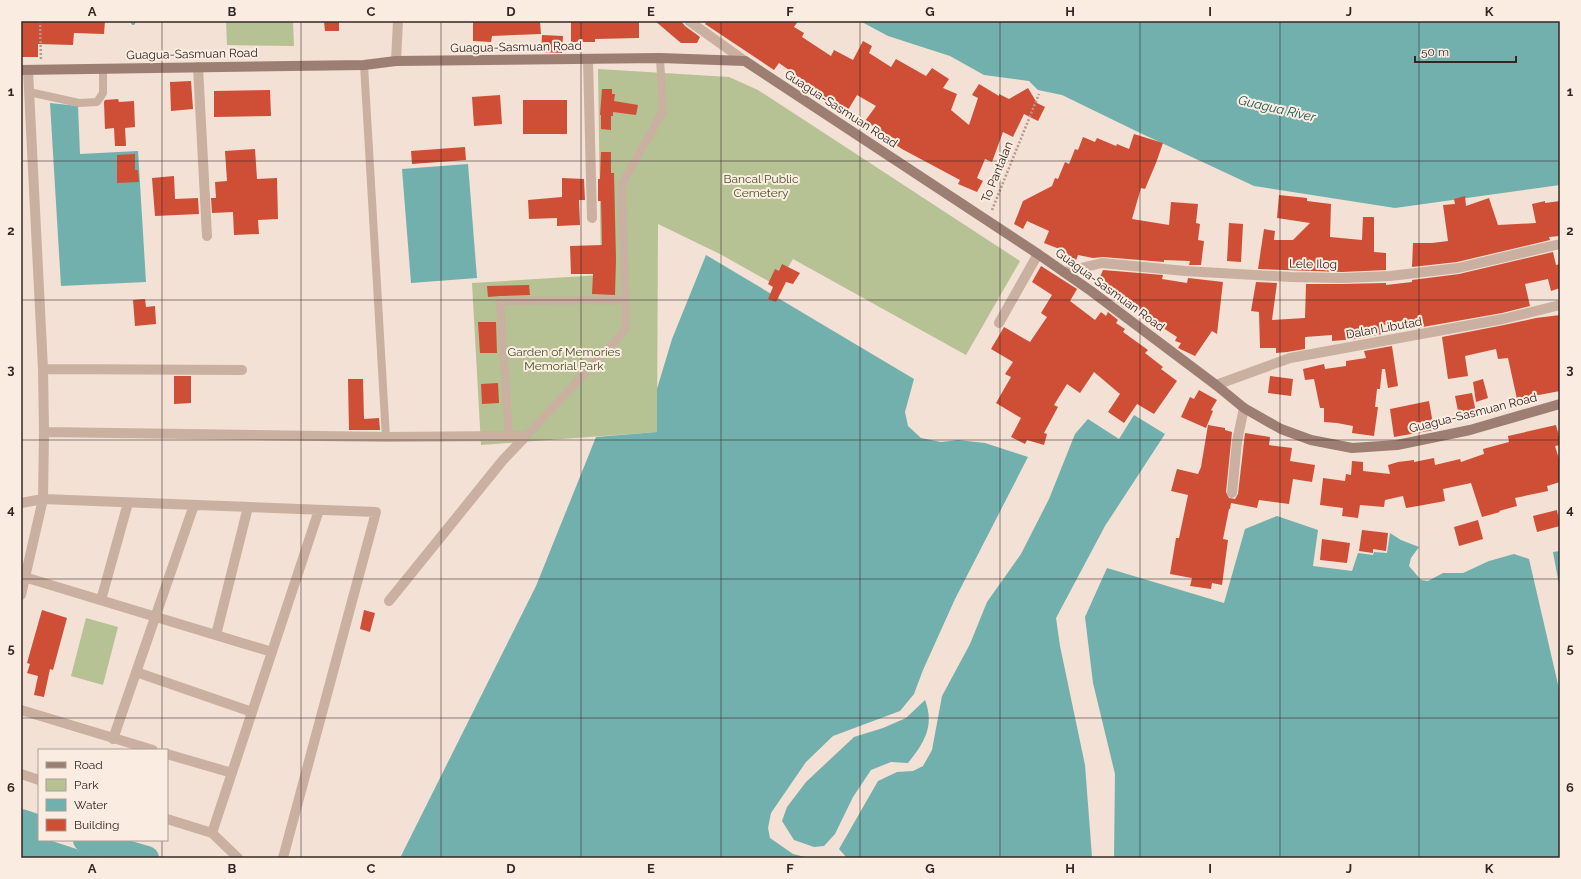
<svg xmlns="http://www.w3.org/2000/svg" width="1581" height="879" viewBox="0 0 1581 879" font-family="Raleway,sans-serif">
	<style>
		.green { fill: #b6c194 }
		.water { fill: #72b0ad }
		.lines { fill: none; stroke-linecap: round; stroke-linejoin: round }
		.stream { stroke: #72b0ad; stroke-width: 4 }
		.river { stroke: #72b0ad; stroke-width: 24 }
		.building { fill: #ce4e36 }
		.path { stroke: #b6998a; stroke-width: 2.5; stroke-dasharray: 2 2; stroke-linecap: butt }
		.service { stroke: #cab0a0; stroke-width: 8 }
		.minor { stroke: #cab0a0; stroke-width: 10 }
		.tertiary { stroke: #cab0a0; stroke-width: 10 }
		.secondary { stroke: #9d7e72; stroke-width: 10 }
		.grid { fill: none; stroke: #332724; stroke-width: 1; stroke-opacity: 0.55 }
		.labels { text-anchor: middle; stroke-width: 4; stroke-linejoin: round; paint-order: stroke }
		.street-label { font-size: 12px; fill: #332724; stroke: #faece0 }
		.park-label { font-size: 12px; fill: #465326; stroke: #faece0 }
		.water-label { font-size: 13px; font-style: italic; fill: #175755; stroke: #faece0 }
		.neatline { fill: none; stroke: #332724; stroke-width: 1.5 }
		.grid-label { font-size: 13px; text-anchor: middle; font-weight: bold; fill: #332724 }
	</style>
	<rect width="100%" height="100%" fill="#f2e1d4"/>
	<path class="green" d="M226,21H293L294,46L227,45Z
		M598,69L729,77L758,90L1020,261L966,355L793,259L777,286L720,254L658,224L657,432L481,445L472,283L601,275Z
		M86,618L118,627L103,685L71,676Z"/>
	<path class="water" d="M860,21H1560V185L1395,208L1254,186L1136,131L1062,95L1038,90L1029,81L984,75L950,56L888,36Z
		M50,103L78,106L80,154L138,151L146,282L61,286Z
		M468,164L477,278L411,283L402,169Z
		M706,255L914,379L905,412L908,426L921,438L941,442L958,440L985,443L1028,457L955,599L923,670L914,694L900,711L833,736L806,762L771,813L768,828L770,838L793,854L809,858H400L536,586L596,437L657,432V389L672,339Z
		M1134,415L1165,434L1105,526L1056,618L1060,646L1085,765L1092,857L847,858L839,849L878,781L897,772L913,771L923,766L932,750L942,696L970,644L987,602L1021,554L1049,499L1075,434L1088,419L1119,439Z
		M1277,516L1318,530L1313,566L1352,571L1358,553L1373,555L1374,552L1387,553L1390,533L1401,540L1419,547L1411,558L1409,566L1421,580L1428,581L1443,573H1463L1489,561L1514,554L1529,559L1560,693V858H1114L1115,774L1093,683L1085,617L1107,568L1224,603L1245,529Z
		M1560,551V590L1553,552Z
		M925,700C935,726 924,743 908,763L891,762L871,770L853,797L835,834L824,846L814,847L794,840L782,821L787,807L806,782L854,737L883,728L906,718Z
		M21,831L39,837V840H49L104,858H21Z"/>
	<g class="lines">
		<path class="stream" d="M133,23L134,21"/>
		<path class="river" d="M21,821L39,827
			M85,840L147,858"/>
	</g>
	<path class="building" d="M21,21H105L104,34L74,33L73,45L38,44V57H21Z
		M324,21H339V31H325Z
		M473,21H540L541,34L492,36L491,42L473,41Z
		M571,21H639V38L595,39V42H571Z
		M655,21H681L685,26L700,37L697,43H681Z
		M707,21H798L794,27L804,33L802,37L831,56L834,50L853,60L863,41L872,46L869,53L891,67L896,59L926,76L932,68L949,79L943,88L957,94L951,110L969,125L978,98L972,95L979,84L999,96V94L1009,99L1028,88L1037,103L1045,107L1038,121L1024,114L1013,137L1003,132L992,162L985,159L977,178L983,181L977,192L958,184L960,180L902,149L893,143L895,139L865,121L876,106L857,95L845,115L834,109L836,105L813,94L815,91L794,78L796,75L779,63L774,70L705,24Z
		M542,35L563,36L562,53L541,52Z
		M191,81L193,109L171,111L170,82Z
		M602,89H612V94H615L614,101L638,105L636,115L613,112V116H611V130L601,129V115H600Z
		M270,90L271,116L214,117V91Z
		M500,95L502,124L474,126L472,97Z
		M118,99L119,102L134,101L135,127L125,128L126,146H115L114,128L105,129L104,102L105,100Z
		M523,100H567V134H523Z
		M1134,134L1163,143L1156,163L1145,189L1141,188L1132,219L1169,225L1171,202L1198,204L1196,223L1200,224L1198,240L1204,241L1201,265H1189L1190,261L1164,260V262L1103,257L1093,258L1078,255L1075,263L1060,258L1062,250L1044,243L1049,231L1027,221L1023,229L1014,224L1023,201L1052,186L1055,178L1058,179L1065,162L1069,164L1075,149L1078,150L1083,137L1095,142L1097,138L1116,146L1117,144L1129,149Z
		M465,147L466,160L412,164L411,151Z
		M255,149L257,179L277,178L278,219L258,220L259,234L234,235L233,212L212,213L211,198H216L215,182L227,181L225,151Z
		M601,152H611V173H614L616,260L615,295L592,294L593,274H571L570,246L602,245L601,201H598V179H600Z
		M135,154V170H138L139,182L117,183V155Z
		M174,176L175,199L198,198L199,214L155,216L152,178Z
		M562,178L584,179L585,200H579L580,225L557,226V218L529,219L528,200L562,197Z
		M1279,195L1307,198V201L1331,204L1330,237L1362,240L1363,217H1374V252L1386,253V270L1342,272L1258,269L1264,229L1275,231L1274,240H1293L1310,223L1277,218Z
		M1465,196L1466,206L1489,198L1498,225L1536,223L1532,204L1545,201V203L1560,201V236L1549,237L1550,240L1457,262L1412,267L1413,243H1432L1448,241L1443,205L1455,204L1454,199Z
		M1229,223L1243,224L1241,262L1227,261Z
		M1553,252L1556,265L1560,264V288L1551,291L1548,279L1525,284L1530,306L1502,313L1417,328L1416,321L1382,325V334L1356,339L1332,341V335L1305,337V349L1287,352L1276,353V348H1260L1259,312L1251,311L1256,282L1277,283L1272,320L1305,318L1306,284H1342L1386,283V285L1412,282V280L1459,274Z
		M782,264L800,273L793,284L786,282L776,302L768,299L773,287L768,284L775,269L779,271Z
		M1041,266L1077,289L1070,301L1095,320L1101,312L1106,316L1108,312L1118,320L1116,323L1125,329L1123,332L1148,350L1145,353L1163,367L1161,369L1177,381L1154,414L1137,404L1124,423L1108,412L1120,394L1094,372L1080,393L1067,384L1054,405L1058,407L1044,433L1047,434L1044,445L1027,440L1025,444L1011,437L1021,418L996,403L1011,377L1005,374L1013,362L991,349L1004,327L1030,342L1047,317L1041,313L1052,295L1032,282Z
		M1103,270L1163,275L1162,279L1187,283L1188,278L1223,282L1217,334L1212,331L1195,356L1178,348L1181,343L1175,341L1177,337L1151,320L1152,317L1131,304L1126,309L1117,302L1123,294L1107,288L1108,286L1098,282Z
		M529,285L530,295L500,296L488,297L487,286Z
		M145,299L146,307L155,306L156,324L135,326L133,300Z
		M1560,315V391L1517,399L1508,358L1498,359L1496,349L1465,356L1468,376L1448,379L1442,337L1504,325L1536,318Z
		M478,322H496L497,353H480Z
		M1392,346L1398,386L1388,388L1385,369H1382L1380,389H1377L1375,407H1378L1374,436L1352,433L1353,426L1337,423L1324,422V408H1320L1314,379L1305,380L1303,369L1324,364L1325,369L1346,366V361L1366,358L1364,351Z
		M174,376H191V403L174,404Z
		M1270,376L1293,379L1291,396L1268,393Z
		M348,379H363L364,419L379,418L380,430H349Z
		M1483,379L1488,398L1476,402L1473,382Z
		M498,383L499,403L482,404L481,384Z
		M1199,390L1217,400L1211,410L1213,411L1206,428L1181,417L1190,397L1194,399Z
		M1472,393L1477,417L1460,421L1455,396Z
		M1429,401L1434,430L1394,437L1390,409Z
		M1208,425L1225,428V430L1232,432L1226,492L1229,498L1235,499L1238,494L1245,433L1270,437L1269,445L1292,448L1290,461L1315,465L1312,482L1293,479L1289,504L1259,500L1257,508L1231,503L1230,509H1229L1223,539L1228,540L1222,585L1212,583L1211,589L1190,586L1192,578L1170,574L1176,538H1179L1188,495L1171,491L1177,469L1198,474L1201,467Z
		M1556,425L1560,440V445L1555,446L1560,462V482L1547,486L1548,491L1515,498L1517,506L1499,511L1500,512L1482,517L1471,483L1443,489L1445,501L1418,506L1406,508L1403,496L1385,500L1384,507L1360,505L1358,518L1342,516L1343,508L1320,505L1323,478L1345,481L1346,474L1351,475L1352,461L1363,462V471L1390,474L1388,465L1398,462L1414,460V462L1434,458L1435,465L1460,459L1461,462L1484,454L1483,449L1509,442L1508,436Z
		M1557,510L1560,526L1537,532L1533,516Z
		M1478,520L1483,539L1459,546L1454,527Z
		M1362,530L1388,533L1386,551L1373,549V553L1359,551Z
		M1322,539L1350,543L1347,563L1320,560Z
		M42,610L67,618L53,670L50,669L44,697L34,695L38,676L27,673L30,664L27,663Z
		M364,610L375,613L370,632L360,629Z"/>
	<g class="lines">
		<path class="path" d="M40,21L41,60
			M992,210L1039,94"/>
		<path class="service" d="M364,65L386,437
			M29,92L79,103L97,102L103,93V69
			M509,436L500,301L625,300
			M526,436L619,337L625,329L626,320L622,184L663,111L660,58"/>
		<path class="minor" d="M689,21L745,61
			M588,59L592,218
			M396,61L398,21
			M198,67L207,236
			M999,323L1038,254
			M43,369L242,370
			M44,432L386,437L526,436L503,460L389,601
			M1232,493L1237,441L1244,408
			M21,503L43,499L376,512L283,858
			M21,576L272,652
			M21,595L43,499L44,432L43,369L28,70
			M101,600L128,503
			M216,635L248,507
			M136,672L252,712
			M21,710L153,750
			M113,739L194,505
			M167,754L232,773
			M21,774L39,780
			M167,819L212,833L238,858
			M212,833L319,510"/>
		<path class="tertiary" d="M1064,272L1102,263L1185,271L1291,277L1342,278L1390,276L1458,268L1560,244
			M1216,385L1290,358L1503,319L1560,305"/>
		<path class="secondary" d="M21,70L364,65L396,61L660,58L745,61L1038,254L1091,291L1216,385L1244,408L1281,429L1311,440L1352,448L1397,445L1470,430L1560,404"/>
	</g>
	<path class="grid" d="M162,21V750M301,21V858M441,21V858M581,21V858M721,21V858M860,21V858M1000,21V858M1140,21V858M1280,21V858M1419,21V858M21,161H1560M21,300H1560M21,440H1560M21,579H1560M21,718H1560M162,840V858"/>
	<g class="labels">
		<g class="street-label">
			<text transform="translate(516 47) rotate(-1)" y="4">Guagua-Sasmuan Road</text>
			<text transform="translate(192 54) rotate(-1)" y="4">Guagua-Sasmuan Road</text>
			<text transform="translate(841 109) rotate(33)" y="4">Guagua-Sasmuan Road</text>
			<text transform="translate(997 172) rotate(-68)" y="4">To Pantalan</text>
			<text transform="translate(1313 264) rotate(1)" y="4">Lele Ilog</text>
			<text transform="translate(1110 290) rotate(36)" y="4">Guagua-Sasmuan Road</text>
			<text transform="translate(1384 328) rotate(-10)" y="4">Dalan Libutad</text>
			<text transform="translate(1473 413) rotate(-14)" y="4">Guagua-Sasmuan Road</text>
		</g>
		<g class="park-label">
			<text x="761" y="183">Bancal Public<tspan x="761" dy="14">Cemetery</tspan></text>
			<text x="564" y="356">Garden of Memories<tspan x="564" dy="14">Memorial Park</tspan></text>
		</g>
		<g class="water-label">
			<text transform="translate(1277 108) rotate(13)" y="5">Guagua River</text>
		</g>
	</g>
	<rect width="1581" height="879" fill="none" stroke="#faece0" stroke-width="44"/>
	<rect x="38" y="749" width="130" height="92" fill="#faece0" stroke="#aa9d95"/>
	<rect x="46" y="762" width="20" height="6" fill="#9d7e72" stroke="#aa9d95"/>
	<text x="74" y="769" font-size="12" fill="#332724">Road</text>
	<rect x="46" y="779" width="20" height="12" fill="#b6c194" stroke="#aa9d95"/>
	<text x="74" y="789" font-size="12" fill="#332724">Park</text>
	<rect x="46" y="799" width="20" height="12" fill="#72b0ad" stroke="#aa9d95"/>
	<text x="74" y="809" font-size="12" fill="#332724">Water</text>
	<rect x="46" y="819" width="20" height="12" fill="#ce4e36" stroke="#aa9d95"/>
	<text x="74" y="829" font-size="12" fill="#332724">Building</text>
	<path d="M1415 56v6h101v-6" fill="none" stroke="#332724" stroke-width="2"/>
	<text x="1421" y="56" font-size="12" fill="#332724" stroke="#faece0" stroke-width="3" paint-order="stroke">50 m</text>
	<rect x="22" y="22" width="1537" height="835" class="neatline"/>
	<g class="grid-label">
		<text x="92" y="16">A</text>
		<text x="232" y="16">B</text>
		<text x="371" y="16">C</text>
		<text x="511" y="16">D</text>
		<text x="651" y="16">E</text>
		<text x="790" y="16">F</text>
		<text x="930" y="16">G</text>
		<text x="1070" y="16">H</text>
		<text x="1210" y="16">I</text>
		<text x="1349" y="16">J</text>
		<text x="1489" y="16">K</text>
		<text x="11" y="96">1</text>
		<text x="1570" y="96">1</text>
		<text x="11" y="235">2</text>
		<text x="1570" y="235">2</text>
		<text x="11" y="374">3</text>
		<text x="1570" y="374">3</text>
		<text x="11" y="514">4</text>
		<text x="1570" y="514">4</text>
		<text x="11" y="653">5</text>
		<text x="1570" y="653">5</text>
		<text x="11" y="792">6</text>
		<text x="1570" y="792">6</text>
		<text x="92" y="873">A</text>
		<text x="232" y="873">B</text>
		<text x="371" y="873">C</text>
		<text x="511" y="873">D</text>
		<text x="651" y="873">E</text>
		<text x="790" y="873">F</text>
		<text x="930" y="873">G</text>
		<text x="1070" y="873">H</text>
		<text x="1210" y="873">I</text>
		<text x="1349" y="873">J</text>
		<text x="1489" y="873">K</text>
	</g>
</svg>
